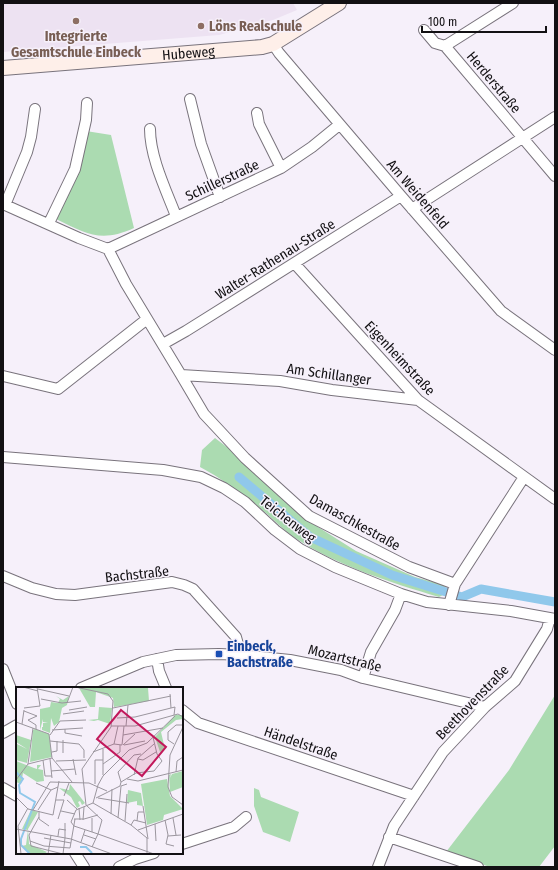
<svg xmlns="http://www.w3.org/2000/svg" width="558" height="870" viewBox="0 0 558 870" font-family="'Fira Sans Condensed',sans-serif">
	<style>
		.built { fill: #ede2f2 }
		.green { fill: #abdbb1 }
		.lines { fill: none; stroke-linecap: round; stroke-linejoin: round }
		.canal { stroke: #90c8eb; stroke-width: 9 }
		.street-casing { stroke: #79737c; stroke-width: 12 }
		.secondary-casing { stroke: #79737c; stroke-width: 16 }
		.street { stroke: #fff; stroke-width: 10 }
		.secondary { stroke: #feefe9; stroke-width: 14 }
		.education-dot { fill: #8d6e63; stroke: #f6f0fa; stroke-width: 1.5 }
		.transit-dot { fill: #1a4fb4; stroke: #f6f0fa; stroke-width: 1.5 }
		.labels { text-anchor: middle; stroke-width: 3; stroke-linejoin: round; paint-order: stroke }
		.education-label { font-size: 14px; font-weight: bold; fill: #785e54; stroke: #f6f0fa; text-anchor: start }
		.street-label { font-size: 14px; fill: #121013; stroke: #f6f0fa }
		.transit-label { font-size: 14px; font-weight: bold; fill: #164399; stroke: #f6f0fa; text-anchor: start }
		.inset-river { fill: none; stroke: #90c8eb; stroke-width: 2 }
		.inset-road { fill: none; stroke: #9b969e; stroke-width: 1 }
		.view { fill: #c2185b; fill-opacity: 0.15; stroke: #c2185b; stroke-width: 2 }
		.inset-edge { fill: none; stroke: #121013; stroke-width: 2 }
	</style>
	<rect width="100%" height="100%" fill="#f6f0fa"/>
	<path class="built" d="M3,3H293L297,10L273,20L219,35L3,52Z"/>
	<path class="green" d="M86,131L111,135L134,228C101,243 87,234 56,219Z
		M215,438L232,451L318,527L356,551L415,577L444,585L445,587L443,595L439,597C389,582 338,566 295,538C285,531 276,522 267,514C245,497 225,480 200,467L202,450Z
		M555,695V846L539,867H490L446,852L509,770Z
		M254,788L259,790L261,797L299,812L290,842L263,832L254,806Z"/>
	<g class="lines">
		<path class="canal" d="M239,477L310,537L392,575L462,597L481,589L555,602"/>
		<g class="street-casing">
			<path id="street" d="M424,30L435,43L445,46L555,176
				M273,44L279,53L401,196L501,311L555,350
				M445,46L513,3
				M190,99L201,144L220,197
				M257,113L259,124L281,168
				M150,129C150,157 166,190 176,216
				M3,204L79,238L108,249L126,284L181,375L280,381L332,390L418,400
				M5,205L27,152L31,137L35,109
				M412,209L555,117
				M49,223L75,169L86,120L87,103
				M108,249L281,168L312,147L339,125
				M295,264L418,400L555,499
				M163,344L186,331L401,196
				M181,375L204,414L219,430L245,458L309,516L409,567L455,584
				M3,376L58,389L147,319
				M3,457L163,470L201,477L224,488L245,502L275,530L300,549L335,567L401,594L427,602L511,611L555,619
				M3,576L32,588L56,594L75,595L172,582L184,585L193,589L236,637L241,655
				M449,605L455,584L524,477
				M157,659L159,671L166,688
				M3,669L17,704
				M363,678L371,652L395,610L401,594
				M81,688L143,662L176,655L219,654L241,655L290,660L341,670L363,678L485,707
				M182,710L198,723L414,796
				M3,733L17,725
				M3,788L17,796
				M389,837L478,867
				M182,844L234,827L246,817
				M75,853L84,867
				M119,867L135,859L154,853
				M378,867L394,826L443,752L485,707L515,681L547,629L550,618"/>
		</g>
		<g class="secondary-casing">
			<g id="secondary">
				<path id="s1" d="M3,68L262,47L273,44L339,3"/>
			</g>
		</g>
		<use href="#street" class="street"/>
		<use href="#secondary" class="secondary"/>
	</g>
	<g class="education-dot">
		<circle cx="76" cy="21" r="4"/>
		<circle cx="201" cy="26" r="4"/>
	</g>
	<rect class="transit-dot" x="215" y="650" width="8" height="8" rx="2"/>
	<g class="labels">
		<g class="education-label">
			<text x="209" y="31">Löns Realschule</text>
			<text x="76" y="41" text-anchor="middle">Integrierte<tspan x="76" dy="16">Gesamtschule Einbeck</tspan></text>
		</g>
		<g class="street-label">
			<text dy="5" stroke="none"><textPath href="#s1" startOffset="186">Hubeweg</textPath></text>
			<text transform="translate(494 82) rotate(50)" y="5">Herderstraße</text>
			<text transform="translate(222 180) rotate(-25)" y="5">Schillerstraße</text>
			<text transform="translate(418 194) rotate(49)" y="5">Am Weidenfeld</text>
			<text transform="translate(275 259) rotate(-32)" y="5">Walter-Rathenau-Straße</text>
			<text transform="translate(400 358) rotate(47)" y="5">Eigenheimstraße</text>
			<text transform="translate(329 374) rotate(8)" y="5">Am Schillanger</text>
			<text transform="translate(288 519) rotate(38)" y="5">Teichenweg</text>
			<text transform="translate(355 522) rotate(29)" y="5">Damaschkestraße</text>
			<text transform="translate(137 574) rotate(-6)" y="5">Bachstraße</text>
			<text transform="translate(345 658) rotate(14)" y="5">Mozartstraße</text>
			<text transform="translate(472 702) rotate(-46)" y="5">Beethovenstraße</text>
			<text transform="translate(301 743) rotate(19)" y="5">Händelstraße</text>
		</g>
		<g class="transit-label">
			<text x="227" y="651">Einbeck,<tspan x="227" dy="16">Bachstraße</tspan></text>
		</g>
	</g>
	<g transform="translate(16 687)">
		<rect width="167" height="167" fill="#f6f0fa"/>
		<path d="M134,0L132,1L133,14L98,20L97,11L80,5L79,20H74L63,1ZM40,9L47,13L53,9L51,18L46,21L43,35L38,39L35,31L34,46L26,43V40H33H27V36H32L27,35V32L24,43V22L34,20L35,15L42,16L44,12ZM83,20L96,21L94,37L82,33L78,34L72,33L82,32ZM159,28H167V32L160,33L145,45L149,62L144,65L139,50ZM19,42L33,47L36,70L14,75L17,43ZM0,48L15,53L11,76L0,73L1,57L11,62L0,55ZM0,74L18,81L21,82V78H25L22,82L27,83L28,94L21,95L7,86L5,97L0,95ZM167,84V100L154,105L153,88L155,87L154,91L156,87ZM151,92L154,109L167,122L148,128L147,133L131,138L125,97ZM54,97L69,116L66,118L64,114L62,115L64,119L61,121L55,110L43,101L53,103ZM112,103L125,106L127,119L121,118V114L111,116ZM15,123L22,125L12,142L13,157L31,165L28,167H15L6,159L10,158L12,143L6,142Z" fill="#abdbb1"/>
		<path class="inset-river" d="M0,85L7,92L3,98L4,106L19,115L5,152V158L14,167M64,160H70L76,166"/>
		<path class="inset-road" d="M7,0L22,4M59,0L92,7L97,14L95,40L66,82L70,118M22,2L53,9M154,7L155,21M25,12L46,16L65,14M51,16L57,0M8,21L24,19L21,0M97,21L155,9M53,23L71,20M8,24L21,29L12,33L20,38V42M47,27L68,24M101,31L119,30L159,20L158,28M0,35L33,47L36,71M6,37L8,23M95,39H119L162,27L167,30M110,39L112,18M167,40L154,68L152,100L156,110L167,118M49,42V46L66,49M36,43L67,41M34,48L44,34L70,33M107,48L147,41M137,50L141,67L146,74M47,53V66M34,54L63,57L68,63V71M98,57L102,39M158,57L152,53V45L160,38H167M106,58L108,39M107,58L119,47M108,58L129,54M36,65L41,64V54M77,65L98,57L106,58M34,72L36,91M57,72L60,88M122,72L127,73L140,65M27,73L29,89H36M40,74L70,73M12,77L17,41M87,77L104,65V58M35,84L59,82M160,85L161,74L167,70M87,88V62M118,88L122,71L138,57M111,92L122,94L167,83M0,93L12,77L36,71L56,95M105,95L102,85L118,68L125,67M20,96L35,103M79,97V73H87M48,109L53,96M0,110L12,122L37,128L43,94M80,111L104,99L105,95L120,86L138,84L146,74M82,111L113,116M40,113H48L42,132M51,113L61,122M77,116L115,138L131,151V167M127,119L132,152M63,121L64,133M17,123L34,95L73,96L91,104M22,123L35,103L42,100M23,124V132L33,139M45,124L59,127M95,127L96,102M23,130L13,148L15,159L47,167L49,151M102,131L105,99L111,97M157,131L160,148M58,132H68L82,128M67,133L68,120M149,133L152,148L150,157L158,159M109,134L111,107M121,134L122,125H128M139,137L140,154M115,138L118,133L130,136M58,139L55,135L60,123L77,116L82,98L87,89L113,63L131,56L159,29M58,139L82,147L86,133L70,118M0,142L55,152L96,167M122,143L167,127M76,145V131M68,148L80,152M42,149L43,142L50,143M152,149L165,148M28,151L55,156M49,151V136M14,154L28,159L54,161L59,132M65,155L69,143M76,160L82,147L138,167M5,167L2,139L12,121M32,167L35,148"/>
		<path class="view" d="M105,23L150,60L126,89L81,52Z"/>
		<rect width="167" height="167" class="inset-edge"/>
	</g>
	<rect width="558" height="870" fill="none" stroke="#121013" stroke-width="8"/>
	<path d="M422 26v6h124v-6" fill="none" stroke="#121013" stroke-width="2"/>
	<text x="428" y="26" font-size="12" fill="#121013" stroke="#f6f0fa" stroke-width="3" paint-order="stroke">100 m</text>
</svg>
